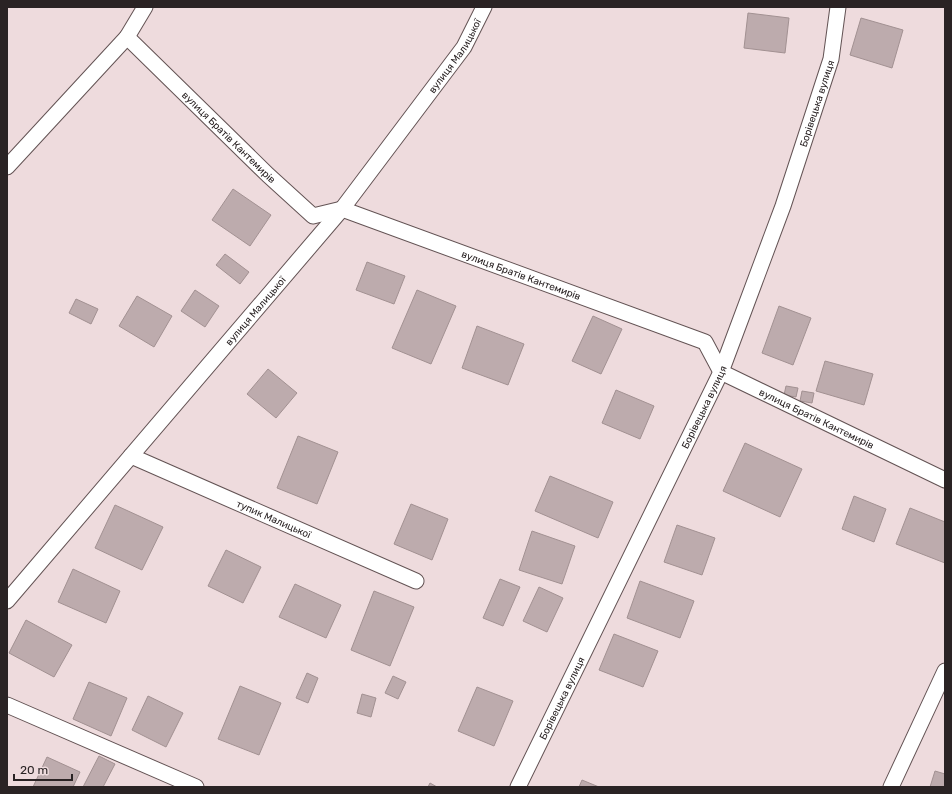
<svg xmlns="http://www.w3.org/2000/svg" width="952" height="794" viewBox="0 0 952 794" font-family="Rubik,sans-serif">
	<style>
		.building { fill: #bdabad; stroke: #a29192 }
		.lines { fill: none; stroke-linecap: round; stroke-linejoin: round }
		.street-casing { stroke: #635354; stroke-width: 17 }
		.street { stroke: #fff; stroke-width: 15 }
		.labels { text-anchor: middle; stroke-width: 3.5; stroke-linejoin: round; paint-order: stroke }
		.street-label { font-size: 10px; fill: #2a2324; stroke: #eedbdd }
	</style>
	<rect width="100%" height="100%" fill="#eedbdd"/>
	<path class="building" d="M748,13L789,18L785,53L744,48Z
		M861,18L903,30L892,68L850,55Z
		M233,189L271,215L250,246L212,220Z
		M225,254L249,272L240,284L216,265Z
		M367,262L405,276L394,304L356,290Z
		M195,290L219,306L205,327L181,311Z
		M417,290L456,306L431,364L392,348Z
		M137,296L172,316L154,347L119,326Z
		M76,299L98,309L91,324L69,313Z
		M779,306L811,318L793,365L762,353Z
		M593,316L622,329L601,374L572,361Z
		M477,326L524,344L508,385L462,368Z
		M825,361L873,374L864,405L816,391Z
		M268,369L297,393L276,418L247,394Z
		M786,386L798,388L796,397L784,395Z
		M616,390L654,406L640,439L602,423Z
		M802,391L814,393L812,403L800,401Z
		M298,436L338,452L317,504L277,488Z
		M745,443L802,469L780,517L723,491Z
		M550,476L613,502L598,538L535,511Z
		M854,496L886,509L874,542L842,529Z
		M411,504L448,519L432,560L394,544Z
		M115,505L163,527L142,570L95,548Z
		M910,508L945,522V563L896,544Z
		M677,525L715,538L702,575L664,562Z
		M532,531L575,546L562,584L519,570Z
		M226,550L261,567L243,603L208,586Z
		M73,569L120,591L106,623L58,602Z
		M500,579L520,587L503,626L483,618Z
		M640,581L694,601L680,638L627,618Z
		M295,584L341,605L326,638L279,617Z
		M539,587L563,598L547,632L523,621Z
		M374,591L414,607L390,666L351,650Z
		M26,620L72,645L54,677L9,653Z
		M614,634L658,651L643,687L599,670Z
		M307,673L318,678L308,703L296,698Z
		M393,676L406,682L398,699L385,693Z
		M89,682L127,698L111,736L73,719Z
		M240,686L281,703L259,755L218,739Z
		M477,687L513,701L494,746L458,731Z
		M362,694L376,698L371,717L357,713Z
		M148,696L183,713L166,747L132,730Z
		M99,756L115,764L103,787H83Z
		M47,757L80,772L73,787H33Z
		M935,771L945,774V787H930Z
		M582,780L599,787H579Z
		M430,783L437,787H428Z"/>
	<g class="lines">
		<g class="street-casing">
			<g id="street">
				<path id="s1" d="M127,37L268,175L313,216L342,209L705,342L721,372L945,480"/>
				<path d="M7,167L127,37L145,7"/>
				<path id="s2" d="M131,456L416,581"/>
				<path id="s3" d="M7,601L342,209L464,47L484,7"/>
				<path d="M7,705L196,787"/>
				<path id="s4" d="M518,787L721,372L783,206L831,59L838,7"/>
				<path d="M891,787L945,671"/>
			</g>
		</g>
		<use href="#street" class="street"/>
	</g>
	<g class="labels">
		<g class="street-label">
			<text dy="4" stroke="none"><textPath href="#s3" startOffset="706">вулиця Малицької</textPath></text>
			<text dy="4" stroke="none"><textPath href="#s4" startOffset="747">Борівецька вулиця</textPath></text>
			<text dy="4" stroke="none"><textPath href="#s1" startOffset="143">вулиця Братів Кантемирів</textPath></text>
			<text dy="4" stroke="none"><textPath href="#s1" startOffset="479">вулиця Братів Кантемирів</textPath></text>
			<text dy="4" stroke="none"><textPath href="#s3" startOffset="382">вулиця Малицької</textPath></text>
			<text dy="4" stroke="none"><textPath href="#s4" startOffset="423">Борівецька вулиця</textPath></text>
			<text dy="4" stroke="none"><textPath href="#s1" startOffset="815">вулиця Братів Кантемирів</textPath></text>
			<text dy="4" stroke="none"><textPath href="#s2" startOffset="156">тупик Малицької</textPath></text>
			<text dy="4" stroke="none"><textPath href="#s4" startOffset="99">Борівецька вулиця</textPath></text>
		</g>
	</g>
	<rect width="952" height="794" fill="none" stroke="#2a2324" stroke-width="16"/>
	<path d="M14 774v6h58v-6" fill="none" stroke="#2a2324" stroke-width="2"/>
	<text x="20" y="774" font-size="12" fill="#2a2324" stroke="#eedbdd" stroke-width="3" paint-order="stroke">20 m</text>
</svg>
